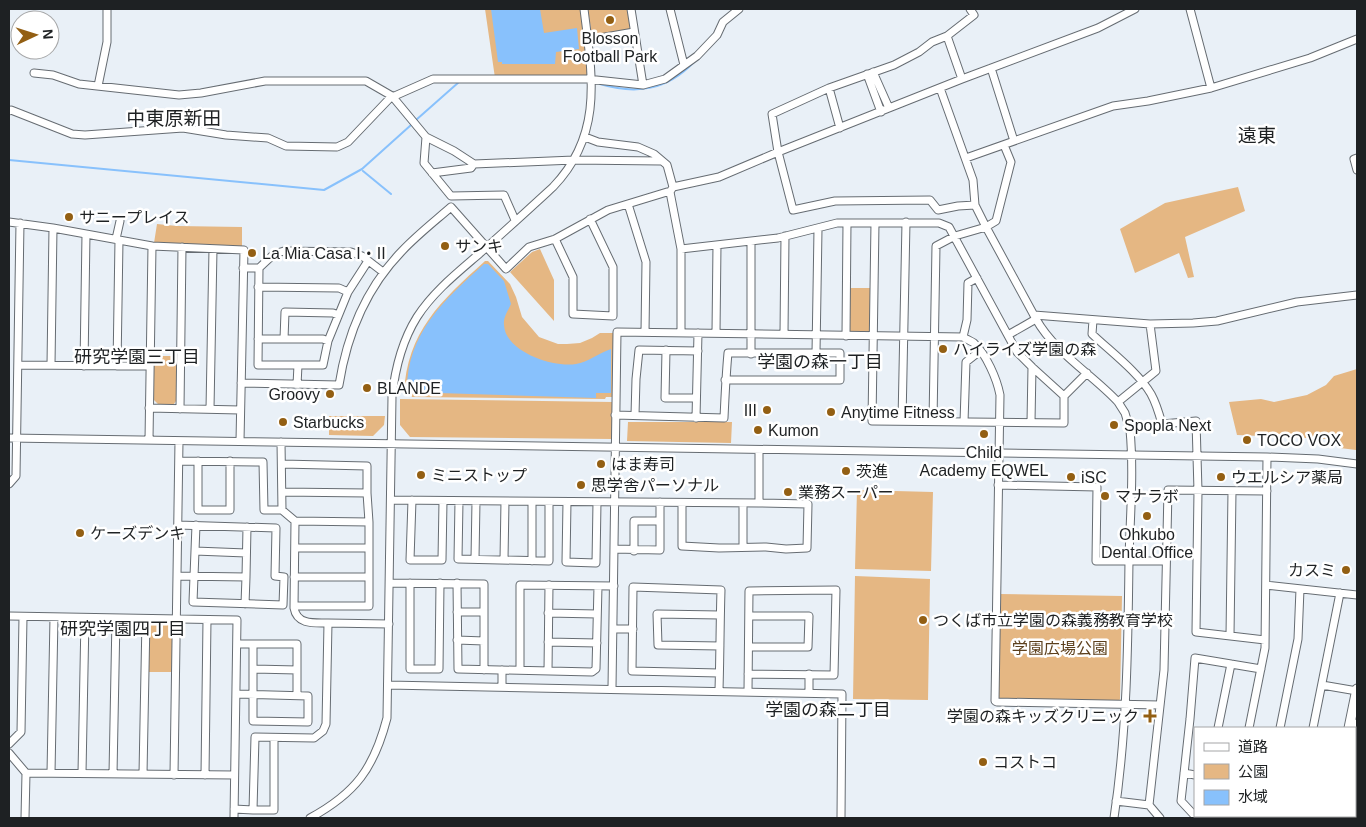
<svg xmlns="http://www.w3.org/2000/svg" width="1366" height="827" viewBox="0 0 1366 827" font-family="Helvetica,'Noto Sans JP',sans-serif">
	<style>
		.green { fill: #e5b783 }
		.water { fill: #88c1fc }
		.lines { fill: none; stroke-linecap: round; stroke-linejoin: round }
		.stream { stroke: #88c1fc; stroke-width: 2 }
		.minor-casing { stroke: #666c72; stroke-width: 9 }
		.major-casing { stroke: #666c72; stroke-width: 11 }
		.minor { stroke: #fff; stroke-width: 7 }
		.major { stroke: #fff; stroke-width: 9 }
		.poi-dot { fill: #935f13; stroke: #fff; stroke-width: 2 }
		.labels { text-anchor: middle; stroke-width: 5; stroke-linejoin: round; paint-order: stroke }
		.poi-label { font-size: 16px; fill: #1e2123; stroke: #fff; text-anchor: start }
		.park-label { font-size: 16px; fill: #5d401d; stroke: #fff }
		.neighbourhood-label { font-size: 18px; fill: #1e2123; stroke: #fff }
		.quarter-label { font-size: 19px; fill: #1e2123; stroke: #fff }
	</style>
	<rect width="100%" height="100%" fill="#e9f0f7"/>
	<path class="green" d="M485,9H582L588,75L495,78Z
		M588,9H628L631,31L592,36Z
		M1238,187L1245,211L1185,237L1194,277L1188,278L1179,253L1135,273L1120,229L1165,203Z
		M157,224L177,226L242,227V247L154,243Z
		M540,249L554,280V321L510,272L532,252Z
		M485,261H488L510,284L516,297L522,317L539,337L558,344H567L580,343L592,338L600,333H615L614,397H606L605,399L412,397L411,394H404C407,331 441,301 485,261Z
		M848,288H873L870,334L850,333L848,332Z
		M153,356H176V401L174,404H158L153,399Z
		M1357,369L1356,450L1340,448L1330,439L1237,435L1229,402L1261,399L1274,402L1307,395L1326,385L1334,376Z
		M400,399L613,402L612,439L410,437L400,425Z
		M329,416H385L384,425L373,436L329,435Z
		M628,422H732L731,443L627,441Z
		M857,490L933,492L931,571L855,569Z
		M855,576L930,579L928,700L853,699Z
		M999,594L1122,596L1120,699L1119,701L999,699L998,698Z
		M150,620L174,622L173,672H147V623Z"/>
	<path class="water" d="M491,9H540L544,33L577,28L579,49L556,52L555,64H502V62H498Z
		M484,264H488L504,281L511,304C508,311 503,317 504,325C505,352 554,368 576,364C588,362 599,353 611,349V393H596V398L407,392C406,334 444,300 484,264Z"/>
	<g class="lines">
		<path class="stream" d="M600,84C637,95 667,90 694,62
			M416,120L459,82
			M9,160L324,190L362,169L411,125
			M363,171L391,194"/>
		<g class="minor-casing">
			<path id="minor" d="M631,9L643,85
				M670,9L684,65
				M1190,9L1211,88
				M947,36L974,15L970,9
				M588,40L634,32
				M991,68L1014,141
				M873,72L889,108
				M34,73L53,75L79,84L179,95L201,93L265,81H366L392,96L426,137L454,151L474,164L574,160L661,161
				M867,74L881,112
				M962,79L947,36L932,42L919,52L894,65L829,88L772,114L778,152L962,79L1098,28L1135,9
				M98,86L107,42V9
				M829,88L840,128
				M940,88L973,180L975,205L986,227L1036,319C1055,353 1092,374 1118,402L1125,413L1130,430C1134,473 1130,517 1129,560C1128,646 1127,732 1114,818
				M9,111L11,110L72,134L85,135L183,128L226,135L268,138L286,146L337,147L348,142L390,98L433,79H587L643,85L665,79L697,56L717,35L723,22L739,9
				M426,137L424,163L451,196L504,195L515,220
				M585,137L598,142L638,147L654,154L667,165L673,187
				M966,158L1113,106L1148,101L1211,88L1310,58L1357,39
				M1357,158L1354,159L1357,170
				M432,173L471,168L474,164
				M670,192L681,249V333
				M628,204L646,262L645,332
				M9,222L53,228L152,246L149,440
				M875,223L872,421L1064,423V396L1087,373
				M116,239L120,221
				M555,239L573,277V314L613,316V267L590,219
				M751,241V354
				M152,246L244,250L240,441
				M681,249L778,238L837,223H939L949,227L1017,352L1032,367L1031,422
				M243,268H259L274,254L284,251L351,252L362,256L383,272
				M259,268L258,365H323L328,341L348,292L368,261
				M258,287L339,288L348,292
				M1034,315L1150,324L1193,323L1217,321L1297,302L1357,295
				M1093,320L1092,334C1111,352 1138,372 1151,394C1156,403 1159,413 1162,424L1196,421L1198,491L1196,632L1265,640
				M716,333L717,245
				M784,334L785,236
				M1008,335L1036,319
				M846,336L847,223
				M963,337L967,320L968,283L977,278
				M258,339H284
				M328,341L323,339H284L285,312L333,313L338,315
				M666,350L665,398H696
				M816,353L818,229
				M19,365L150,366
				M51,365L53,228
				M84,366L86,234
				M117,366L119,240
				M1032,367L1064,396
				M241,383L339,385C347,334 365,289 402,251C417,235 435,221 451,207L506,269L529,247L555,239L608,210L667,192H670L673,187L719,177L778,152L793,210L835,201L930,200L938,210L958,206L975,205
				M297,385L298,365
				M1118,402L1156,371L1150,324
				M149,408L240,410
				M180,409L182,247
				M210,409L213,249
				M615,415L724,418C725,396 726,375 728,353H840V380H725
				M635,415L636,379L639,350L698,351
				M696,418L698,333
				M902,421L906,222
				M933,421L936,246L955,236L986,227L996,221L1011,162L1004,145
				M964,422L966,362L980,351
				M9,438L1267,457L1318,459L1357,464
				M281,442L282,510
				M179,461L263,462L264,510H282L295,521L294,608C297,625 314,623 328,623L326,724L323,731L314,738L255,737L253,810L234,809
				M198,461V510H230V461
				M282,464L367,466V493L369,522L295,521
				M9,484L16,476L20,223
				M998,485L1097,487L1096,561H1165
				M282,492L367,493
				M391,500L759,503
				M412,500L410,560H442L443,501
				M459,501L458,559L549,561V502
				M567,502L566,562L596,563L597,502
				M682,503V546L719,548L766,547L786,549L807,548L808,504L759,503V450
				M178,525L276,528L275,576L284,577L283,605L193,602L196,525
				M743,546V503
				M295,548H369
				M614,549L660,550V502
				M195,551L246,553
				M634,551V521H660
				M475,559L476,501
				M504,560L505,501
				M532,561V502
				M177,576L246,577L247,527
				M294,577H369
				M390,583L484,584V670
				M410,583V669H439L440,583
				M457,583L458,669L592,672L596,669L598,586
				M1266,585L1357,595
				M245,604L246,577
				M294,606H369V522
				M457,612H484
				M548,613L597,614
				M9,616L237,620L234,818
				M328,623L389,624
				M613,629H633
				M1230,636L1232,491
				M457,640L484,641
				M548,642L597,643
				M237,644H297V695
				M720,646L658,645L657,614L720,615
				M749,647H808L809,616H750
				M253,669L297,670
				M520,670V585L614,586
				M548,671L549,585
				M388,685L842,694L841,818
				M1322,685L1357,691
				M502,687V670
				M612,688L617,332L963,337C966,339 971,341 974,343C986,354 997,379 1000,395L995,701L997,702L1160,705
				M719,690C720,657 720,623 721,590L633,587L632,671L719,673
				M748,691L749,591L836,590L834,675L748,674
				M809,692V674
				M236,694L308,696V722L253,721V644
				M1218,728L1231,664
				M1249,728L1265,648L1267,457
				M1280,728L1298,639L1300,589
				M1313,728L1340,593
				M9,744L21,732L23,617
				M9,753L26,773L25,818
				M26,773L234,775
				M51,773L54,617
				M82,773L85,618
				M1184,773L1195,775
				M113,774L116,618
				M143,774L146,619
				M174,775L179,441
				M205,775L207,620
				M1116,801L1149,805
				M253,810H274V738
				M310,818C356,793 374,768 387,718L392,397C395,369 402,341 417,317C433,292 457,273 479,254C504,232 529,209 553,187C604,134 592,75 584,9
				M1160,818L1149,805L1164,670L1168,490L1267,491
				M1207,818L1195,816L1181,801L1190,719L1195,658L1261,669
				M1231,818V816
				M1261,818L1262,816
				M1294,818V816"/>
		</g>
		<g class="major-casing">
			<path id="major" d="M1349,728L1357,689
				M1355,736L1357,724
				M1331,818V816
				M1339,818L1340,816"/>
		</g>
		<use href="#minor" class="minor"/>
		<use href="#major" class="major"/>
	</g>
	<g class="poi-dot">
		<circle cx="610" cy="20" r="5"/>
		<circle cx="69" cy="217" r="5"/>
		<circle cx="445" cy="246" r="5"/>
		<circle cx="252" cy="253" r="5"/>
		<circle cx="943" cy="349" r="5"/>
		<circle cx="367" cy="388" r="5"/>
		<circle cx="330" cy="394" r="5"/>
		<circle cx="767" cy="410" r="5"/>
		<circle cx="831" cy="412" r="5"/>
		<circle cx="283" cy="422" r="5"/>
		<circle cx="1114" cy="425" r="5"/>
		<circle cx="758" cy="430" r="5"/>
		<circle cx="984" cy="434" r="5"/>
		<circle cx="1247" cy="440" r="5"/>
		<circle cx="601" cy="464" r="5"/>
		<circle cx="846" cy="471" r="5"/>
		<circle cx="421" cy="475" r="5"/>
		<circle cx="1071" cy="477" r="5"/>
		<circle cx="1221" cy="477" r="5"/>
		<circle cx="581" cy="485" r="5"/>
		<circle cx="788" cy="492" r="5"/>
		<circle cx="1105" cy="496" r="5"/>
		<circle cx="1147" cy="516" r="5"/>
		<circle cx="80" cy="533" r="5"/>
		<circle cx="1346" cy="570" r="5"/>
		<circle cx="923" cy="620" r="5"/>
		<path d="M1147.5 708.5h5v5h5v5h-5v5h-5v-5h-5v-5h5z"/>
		<circle cx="983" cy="762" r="5"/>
	</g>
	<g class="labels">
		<g class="poi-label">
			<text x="610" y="44" text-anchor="middle">Blosson<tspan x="610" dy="18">Football Park</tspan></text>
			<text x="79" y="223">サニープレイス</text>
			<text x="455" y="252">サンキ</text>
			<text x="262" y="259">La Mia Casa I・II</text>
			<text x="953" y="355">ハイライズ学園の森</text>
			<text x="377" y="394">BLANDE</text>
			<text x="320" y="400" text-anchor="end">Groovy</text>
			<text x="757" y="416" text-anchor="end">III</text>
			<text x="841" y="418">Anytime Fitness</text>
			<text x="293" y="428">Starbucks</text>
			<text x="1124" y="431">Spopla Next</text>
			<text x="768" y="436">Kumon</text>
			<text x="1257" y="446">TOCO VOX</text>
			<text x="984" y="458" text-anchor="middle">Child<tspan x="984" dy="18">Academy EQWEL</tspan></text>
			<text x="611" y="470">はま寿司</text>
			<text x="856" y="477">茨進</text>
			<text x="431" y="481">ミニストップ</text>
			<text x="1081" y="483">iSC</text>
			<text x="1231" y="483">ウエルシア薬局</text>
			<text x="591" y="491">思学舎パーソナル</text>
			<text x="798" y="498">業務スーパー</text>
			<text x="1115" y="502">マナラボ</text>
			<text x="90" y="539">ケーズデンキ</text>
			<text x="1147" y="540" text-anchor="middle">Ohkubo<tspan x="1147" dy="18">Dental Office</tspan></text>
			<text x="1336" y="576" text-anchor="end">カスミ</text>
			<text x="933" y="626">つくば市立学園の森義務教育学校</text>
			<text x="1139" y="722" text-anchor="end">学園の森キッズクリニック</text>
			<text x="993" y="768">コストコ</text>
		</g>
		<g class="park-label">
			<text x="1060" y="654">学園広場公園</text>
		</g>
		<g class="neighbourhood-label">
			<text x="137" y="363">研究学園三丁目</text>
			<text x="820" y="368">学園の森一丁目</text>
			<text x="123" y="635">研究学園四丁目</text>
			<text x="828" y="716">学園の森二丁目</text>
		</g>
		<g class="quarter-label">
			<text x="174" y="125">中東原新田</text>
			<text x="1257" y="142">遠東</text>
		</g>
	</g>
	<rect width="1366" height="827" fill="none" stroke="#1e2123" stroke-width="20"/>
	<rect x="1194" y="727" width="162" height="90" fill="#ffffff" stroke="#a5a6a7"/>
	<rect x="1204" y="743" width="25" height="8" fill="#ffffff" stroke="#a5a6a7"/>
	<text x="1238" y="752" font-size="15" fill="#1e2123">道路</text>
	<rect x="1204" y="764" width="25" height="15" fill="#e5b783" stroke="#a5a6a7"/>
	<text x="1238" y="777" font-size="15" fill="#1e2123">公園</text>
	<rect x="1204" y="790" width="25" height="15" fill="#88c1fc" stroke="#a5a6a7"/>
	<text x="1238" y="802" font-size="15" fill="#1e2123">水域</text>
	<g transform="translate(35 35) rotate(86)"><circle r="24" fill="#ffffff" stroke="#a5a6a7"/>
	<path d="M0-4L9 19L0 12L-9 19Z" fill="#935f13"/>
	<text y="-8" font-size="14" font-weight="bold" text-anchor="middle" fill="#1e2123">N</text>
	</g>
</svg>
